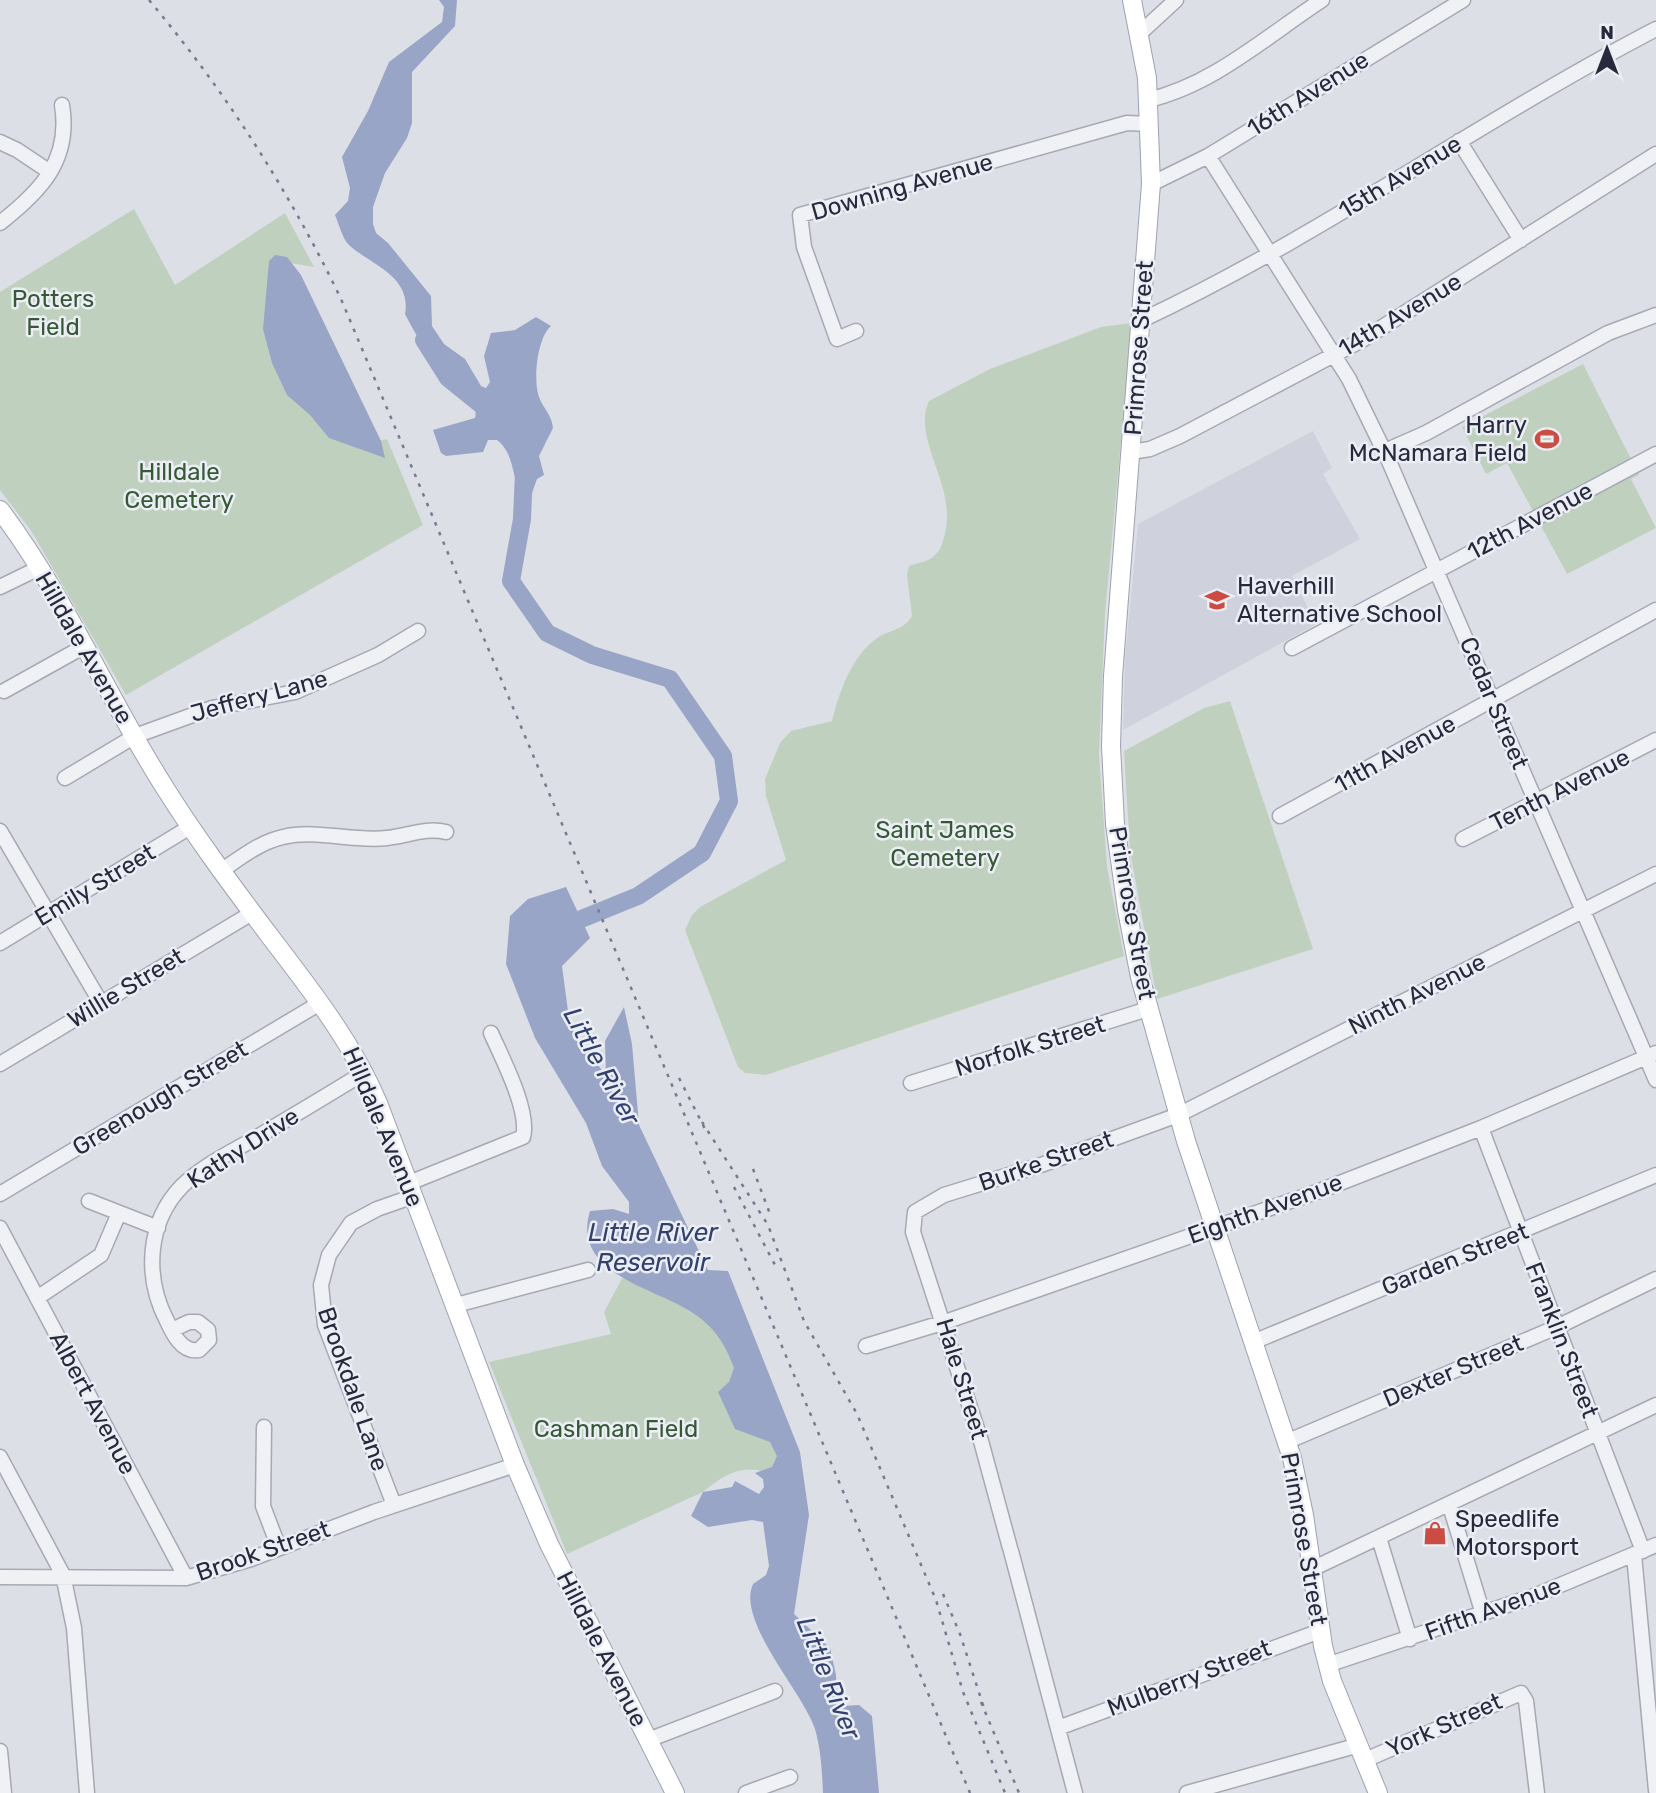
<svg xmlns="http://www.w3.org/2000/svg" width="1656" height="1793" viewBox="0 0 1656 1793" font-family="Rubik,sans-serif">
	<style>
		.built { fill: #cfd1dc }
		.green { fill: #bfd1be }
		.water { fill: #98a5c7 }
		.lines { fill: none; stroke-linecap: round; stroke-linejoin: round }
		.river { stroke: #98a5c7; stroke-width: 18 }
		.minor-casing { stroke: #a6a9b4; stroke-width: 17 }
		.major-casing { stroke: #9da1b2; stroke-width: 20 }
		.minor { stroke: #f0f1f5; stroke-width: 14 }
		.major { stroke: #fff; stroke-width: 18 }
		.rail { stroke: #777b90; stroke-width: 2.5; stroke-dasharray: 3.5 7; stroke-linecap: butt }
		.labels { text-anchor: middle; stroke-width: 5; stroke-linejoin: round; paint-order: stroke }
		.street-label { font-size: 24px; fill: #272a3d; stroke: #eceef5 }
		.park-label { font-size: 24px; fill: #355835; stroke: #eceef5 }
		.poi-label { font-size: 24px; fill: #272a3d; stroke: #eceef5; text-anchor: start }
		.water-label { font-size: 26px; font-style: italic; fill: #324170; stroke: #eceef5 }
	</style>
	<rect width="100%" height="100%" fill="#dddfe7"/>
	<path class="built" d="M1313,431L1332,468L1323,474L1360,539L1292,576L1316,624L1123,730L1125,658L1138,524Z"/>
	<path class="green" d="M134,209L175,285L285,213L314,267L279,261L371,443L387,439L423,525L126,695L32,532L0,490V292Z
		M1132,323L1105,614L1099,755L1107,867L1124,956L766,1075L745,1073L738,1067L685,930L692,915L700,907L786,860L766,796L765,779L780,743L791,731L832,721C839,693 851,657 876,639C889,629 902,632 912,616L907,575L909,566C917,563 928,562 934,556C940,551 942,545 944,537C959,486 911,441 929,401L990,369L1101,327Z
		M1583,364L1639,475L1631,479L1656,528L1567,574L1507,463L1486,474L1462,427Z
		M1230,701L1313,949L1157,999L1130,851L1124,751L1204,708Z
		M625,1273L658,1284L724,1335L773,1437L781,1462L775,1473C740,1466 731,1470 703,1492L567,1554L489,1362L611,1334L604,1312Z"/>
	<path class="water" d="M439,0H457L455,26L412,72V123L407,138L385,173L373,207V224L376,233L388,243L431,296L432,326L444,344L465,359L481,386L486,388L490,382L484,356L491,333L515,330L536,317L551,326C537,338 533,380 539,397C543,408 552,415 553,428L539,456L544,475L537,479L532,493L523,495C510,477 516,455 497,440H488L483,452L446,456L441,453L433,430L475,418C481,392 443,369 428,352C419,341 412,327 405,314C412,276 371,265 349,245C342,238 339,224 335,215L348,201L350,188L342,157L368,111L389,62L442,22L444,7Z
		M275,255L287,257L301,275L381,441L385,458L329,438L310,415L287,395L272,363L263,329L269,261Z
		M566,887L590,938L562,966L570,1026L606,1076L605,1041L624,1007L632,1044L639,1125L708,1270L728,1271L800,1452L809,1515L794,1614L830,1648L836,1675L837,1703L843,1706L859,1705L872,1716L879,1793H823C822,1771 821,1750 815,1729C803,1692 736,1621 753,1584L766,1575L769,1566L763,1522L752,1520L708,1527L691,1516L703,1492L732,1487L735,1481L759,1494L764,1487L763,1479L755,1473L772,1467L777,1456L770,1442L735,1429L718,1392L729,1382L734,1368C726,1346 715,1327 693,1313C654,1287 571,1274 590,1211L613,1209L629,1214V1202L602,1166L586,1123L535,1038L506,964L510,916L528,899Z"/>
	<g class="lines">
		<path class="river" d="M424,340L448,378L484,407
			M524,472L522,519L511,581L547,633L592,655L670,679L723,756L729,801L702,853L638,896L559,928"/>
		<g class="minor-casing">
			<path id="minor" d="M1139,34L1176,0
				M1148,100C1213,85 1267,36 1322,0
				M1459,141L1521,240
				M0,142L17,150L50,172
				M1208,156L1349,379L1388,459L1656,1080
				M1151,184L1208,156L1463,0
				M0,223C41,191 71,160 62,105
				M1142,320C1321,236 1481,120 1656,29
				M856,331L837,339L804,247L800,215L1127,123L1149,124
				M1385,451L1426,433L1608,333L1656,315
				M1131,452L1150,449L1180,436L1362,340L1656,154
				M0,587L39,568
				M1292,648L1656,454
				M4,691L83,647
				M65,778L135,736L212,708L295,692L378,655L418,631
				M1280,816L1656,610
				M0,831L101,1003
				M1463,839L1656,740
				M221,871C240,858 260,842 283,837C317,829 352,842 387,838C408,836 425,827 446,832
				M0,943L190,827
				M0,1064L252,913
				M911,1083L1148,1009
				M1481,1128L1643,1551
				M409,1183L523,1137C530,1111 502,1058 491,1033
				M0,1194L320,1003
				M89,1201L158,1228
				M0,1228L186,1578
				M37,1298L101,1255L119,1213
				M456,1305L588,1270
				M172,1330L189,1322H198L208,1330L209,1340L199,1350C182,1353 173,1334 167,1321C144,1277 147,1222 182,1186C203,1165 234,1151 259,1136C294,1115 330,1094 365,1072
				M1253,1342L1656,1175
				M866,1346L945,1322L1322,1190L1481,1128L1656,1053
				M264,1427L263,1506L279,1548
				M1286,1442L1557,1327L1656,1279
				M0,1457L63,1575L74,1628L87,1793
				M394,1505L325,1325L321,1285L329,1255L351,1223L377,1209L414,1196
				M1450,1506L1483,1614
				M1379,1538L1410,1639
				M1010,1548L981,1441L913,1232L915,1212L944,1195L1041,1165L1178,1115L1656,874
				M1011,1551L1075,1793
				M1634,1555L1656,1790
				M1312,1569L1656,1405
				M0,1577L186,1578L251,1559L374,1512L515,1465
				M1327,1665L1534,1596L1656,1545
				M1058,1728L1320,1631
				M648,1740L775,1691
				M0,1751L4,1793
				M1365,1760L1521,1693L1526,1701L1537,1793
				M746,1793L790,1777
				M1187,1793L1359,1745"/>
		</g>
		<g class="major-casing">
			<path id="major" d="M1132,0L1147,78L1151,184L1113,676L1111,746L1115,824L1127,910L1140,977L1186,1141L1292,1458L1304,1515L1323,1646L1332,1681L1378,1793
				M0,510C65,596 107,697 165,788C197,839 233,887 269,935C310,989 351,1040 378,1103L515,1465L549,1544L675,1793"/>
		</g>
		<use href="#minor" class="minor"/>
		<use href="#major" class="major"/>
		<path class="rail" d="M149,0C226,92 289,191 341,299L970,1793
			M679,1078L706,1131
			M702,1122L768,1225L804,1321L857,1414L936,1600L963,1692L1005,1793
			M753,1169L770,1214
			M734,1187L775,1265
			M943,1594L960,1634L985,1711
			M981,1702L1019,1793"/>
	</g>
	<defs>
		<g id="stadium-bare" transform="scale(1.89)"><path d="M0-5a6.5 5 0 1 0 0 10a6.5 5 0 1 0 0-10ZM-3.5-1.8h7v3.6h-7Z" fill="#cb4c43" stroke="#eceef5" stroke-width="2.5" paint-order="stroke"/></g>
		<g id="school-bare" transform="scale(1.89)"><path d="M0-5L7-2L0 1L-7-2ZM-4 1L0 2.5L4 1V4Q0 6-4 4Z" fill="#cb4c43" stroke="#eceef5" stroke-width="2.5" paint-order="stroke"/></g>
		<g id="shop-bare" transform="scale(1.89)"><path d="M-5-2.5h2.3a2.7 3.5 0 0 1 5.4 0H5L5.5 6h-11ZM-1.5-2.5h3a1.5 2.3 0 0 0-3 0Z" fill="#cb4c43" stroke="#eceef5" stroke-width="2.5" paint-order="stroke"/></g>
	</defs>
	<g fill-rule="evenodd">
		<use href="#stadium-bare" x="1547" y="439"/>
		<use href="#school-bare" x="1217" y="600"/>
		<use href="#shop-bare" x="1435" y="1533"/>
	</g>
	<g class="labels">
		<g class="street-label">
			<text transform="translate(1308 94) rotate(-32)" y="8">16th Avenue</text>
			<text transform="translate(1400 177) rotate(-31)" y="8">15th Avenue</text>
			<text transform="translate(902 187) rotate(-16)" y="8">Downing Avenue</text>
			<text transform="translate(1400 315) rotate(-31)" y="8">14th Avenue</text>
			<text transform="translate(1139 348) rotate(-86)" y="8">Primrose Street</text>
			<text transform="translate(1530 521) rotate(-28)" y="8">12th Avenue</text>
			<text transform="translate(84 648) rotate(60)" y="8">Hilldale Avenue</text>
			<text transform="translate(259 696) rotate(-15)" y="8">Jeffery Lane</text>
			<text transform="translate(1494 703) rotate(67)" y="8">Cedar Street</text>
			<text transform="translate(1395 754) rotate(-29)" y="8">11th Avenue</text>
			<text transform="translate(1560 790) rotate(-27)" y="8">Tenth Avenue</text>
			<text transform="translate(95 885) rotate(-31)" y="8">Emily Street</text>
			<text transform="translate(1132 913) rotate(80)" y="8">Primrose Street</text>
			<text transform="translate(126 988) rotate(-31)" y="8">Willie Street</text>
			<text transform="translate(1417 994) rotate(-27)" y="8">Ninth Avenue</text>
			<text transform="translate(1030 1046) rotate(-17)" y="8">Norfolk Street</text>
			<text transform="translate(160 1098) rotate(-31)" y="8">Greenough Street</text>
			<text transform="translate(383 1127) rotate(67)" y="8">Hilldale Avenue</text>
			<text transform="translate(243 1148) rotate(-33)" y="8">Kathy Drive</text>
			<text transform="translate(1046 1161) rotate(-19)" y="8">Burke Street</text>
			<text transform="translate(1265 1209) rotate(-20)" y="8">Eighth Avenue</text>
			<text transform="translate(1455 1259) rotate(-22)" y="8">Garden Street</text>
			<text transform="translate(1562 1340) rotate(69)" y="8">Franklin Street</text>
			<text transform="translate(1453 1371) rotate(-23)" y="8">Dexter Street</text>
			<text transform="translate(962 1379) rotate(73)" y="8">Hale Street</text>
			<text transform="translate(353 1389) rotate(71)" y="8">Brookdale Lane</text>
			<text transform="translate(93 1403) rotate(62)" y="8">Albert Avenue</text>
			<text transform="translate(1304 1539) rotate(80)" y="8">Primrose Street</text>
			<text transform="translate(263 1551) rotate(-19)" y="8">Brook Street</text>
			<text transform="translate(1493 1609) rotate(-20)" y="8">Fifth Avenue</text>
			<text transform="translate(602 1649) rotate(63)" y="8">Hilldale Avenue</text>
			<text transform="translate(1189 1678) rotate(-21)" y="8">Mulberry Street</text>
			<text transform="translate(1444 1725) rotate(-24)" y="8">York Street</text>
		</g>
		<g class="park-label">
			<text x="53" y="307">Potters<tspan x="53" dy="28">Field</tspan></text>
			<text x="179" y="480">Hilldale<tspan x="179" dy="28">Cemetery</tspan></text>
			<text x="945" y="838">Saint James<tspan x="945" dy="28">Cemetery</tspan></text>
			<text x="616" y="1437">Cashman Field</text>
		</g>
		<g class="poi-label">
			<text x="1527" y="433" text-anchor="end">Harry<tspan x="1527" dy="28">McNamara Field</tspan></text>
			<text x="1237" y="594">Haverhill<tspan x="1237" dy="28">Alternative School</tspan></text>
			<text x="1455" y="1527">Speedlife<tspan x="1455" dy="28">Motorsport</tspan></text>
		</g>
		<g class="water-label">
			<text transform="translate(602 1066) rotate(61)" y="9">Little River</text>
			<text x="653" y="1241">Little River<tspan x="653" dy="30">Reservoir</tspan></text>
			<text transform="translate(829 1678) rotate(68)" y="9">Little River</text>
		</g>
	</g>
	<g transform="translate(1607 49)" stroke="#eceef5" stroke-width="5" paint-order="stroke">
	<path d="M0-5L12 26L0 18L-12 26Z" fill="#272a3d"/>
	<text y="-10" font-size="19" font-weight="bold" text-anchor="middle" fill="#272a3d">N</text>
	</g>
</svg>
